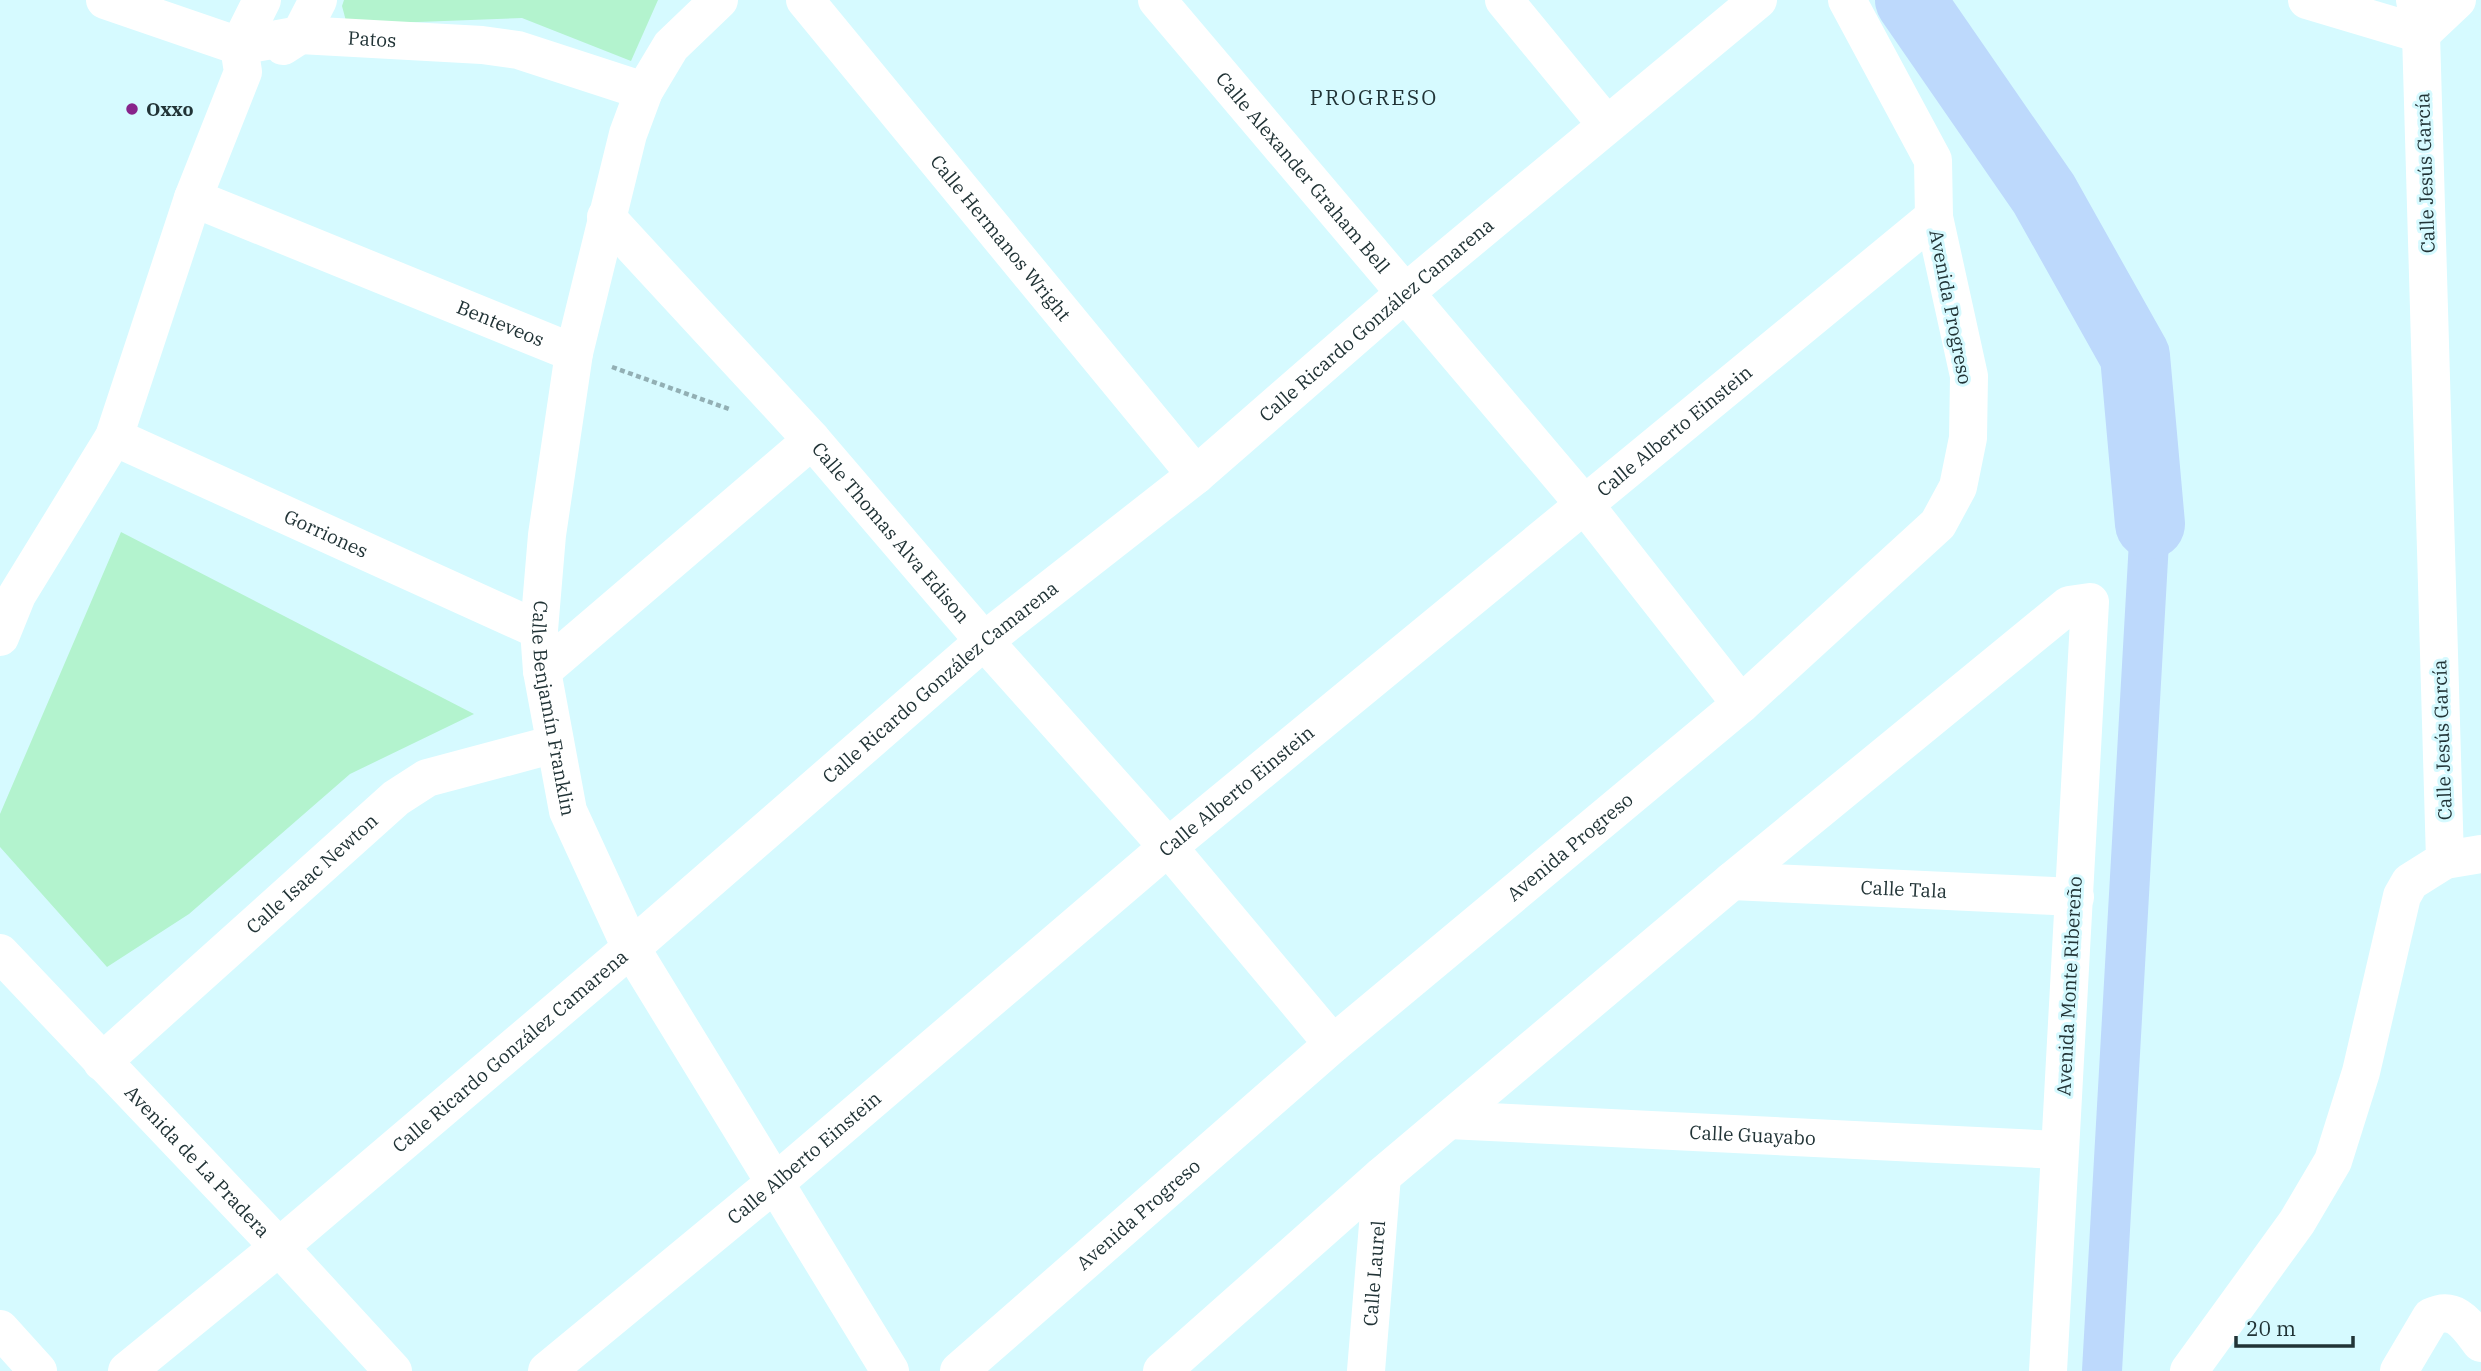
<svg xmlns="http://www.w3.org/2000/svg" width="2481" height="1371" viewBox="0 0 2481 1371" font-family="'IBM Plex Serif',serif">
	<style>
		.green { fill: #b3f3ce }
		.lines { fill: none; stroke-linecap: round; stroke-linejoin: round }
		.canal { stroke: #bdd9fc; stroke-width: 40 }
		.river { stroke: #bdd9fc; stroke-width: 70 }
		.path { stroke: #92afb4; stroke-width: 4.5; stroke-dasharray: 5 3.5; stroke-linecap: butt }
		.minor { stroke: #fff; stroke-width: 38 }
		.poi-dot { fill: #88238b; stroke: #d6faff; stroke-width: 2.5 }
		.labels { text-anchor: middle; stroke-width: 6; stroke-linejoin: round; paint-order: stroke }
		.street-label { font-size: 19px; fill: #213336; stroke: #d6faff }
		.poi-label { font-size: 19px; font-weight: bold; fill: #213336; stroke: #d6faff; text-anchor: start }
		.neighbourhood-label { font-size: 21px; letter-spacing: 2px; fill: #213336; stroke: #d6faff }
	</style>
	<rect width="100%" height="100%" fill="#d6faff"/>
	<path class="green" d="M344,0H658L631,61L522,18L365,24L346,21L342,6Z
		M121,532L474,714L350,774L189,914L107,967L0,847V814Z"/>
	<g class="lines">
		<path class="canal" d="M2102,1371L2150,524"/>
		<path class="river" d="M1910,0L2044,194L2135,356L2150,524"/>
		<path class="path" d="M612,367L729,409"/>
		<g class="minor">
			<path id="s1" d="M105,0L239,46L300,35L482,45L518,50L644,91"/>
			<path id="s2" d="M719,0L671,46L644,91L628,134L574,353L547,535L539,630L542,671L568,811L631,948L890,1371"/>
			<path id="s3" d="M805,0L1196,475"/>
			<path id="s4" d="M1157,0L1584,504L1741,704"/>
			<path d="M1504,0L1606,124"/>
			<path d="M2307,0L2421,34L2457,0"/>
			<path d="M283,46L300,35L318,0"/>
			<path id="s5" d="M193,198L574,353"/>
			<path id="s6" d="M606,217L812,440L984,641L1168,847L1333,1044"/>
			<path id="s7" d="M114,437L539,630"/>
			<path d="M0,637L17,595L114,437L193,198L243,72L239,46L262,0"/>
			<path d="M542,671L812,440"/>
			<path d="M2445,860L2481,854"/>
			<path id="s8" d="M1732,881L2075,897"/>
			<path id="s9" d="M0,953L279,1247L393,1371"/>
			<path id="s10" d="M102,1062L396,798L427,778L555,744"/>
			<path id="s11" d="M1449,1120L2059,1150"/>
			<path d="M0,1329L38,1371"/>
			<path id="s12" d="M127,1371L279,1247L631,948L984,641L1196,475L1405,293L1758,0"/>
			<path id="s13" d="M547,1371L776,1182L1168,847L1934,217"/>
			<path id="s14" d="M959,1371L1333,1044L1741,704L1938,524L1958,487L1968,438L1969,376L1934,217L1933,160L1847,0"/>
			<path d="M1162,1371L1382,1176L1732,881L2069,605L2090,602L2048,1371"/>
			<path id="s15" d="M1366,1371L1382,1176"/>
			<path d="M2189,1371L2297,1222L2333,1161L2361,1072L2402,896L2410,882L2445,860L2421,34L2415,0"/>
			<path d="M2399,1371L2431,1317C2456,1305 2467,1325 2481,1343"/>
		</g>
	</g>
	<circle class="poi-dot" cx="132" cy="109" r="7"/>
	<g class="labels">
		<g class="street-label">
			<text dy="7" stroke="none"><textPath href="#s1" startOffset="276">Patos</textPath></text>
			<text dy="7" stroke="none"><textPath href="#s4" startOffset="226">Calle Alexander Graham Bell</textPath></text>
			<text transform="translate(2425 173) rotate(-92)" y="7">Calle Jesús García</text>
			<text dy="7" stroke="none"><textPath href="#s3" startOffset="308">Calle Hermanos Wright</textPath></text>
			<text transform="translate(1951 307) rotate(79)" y="7">Avenida Progreso</text>
			<text dy="7" stroke="none"><textPath href="#s12" startOffset="1633">Calle Ricardo González Camarena</textPath></text>
			<text dy="7" stroke="none"><textPath href="#s5" startOffset="332">Benteveos</textPath></text>
			<text dy="7" stroke="none"><textPath href="#s13" startOffset="1468">Calle Alberto Einstein</textPath></text>
			<text dy="7" stroke="none"><textPath href="#s6" startOffset="425">Calle Thomas Alva Edison</textPath></text>
			<text dy="7" stroke="none"><textPath href="#s7" startOffset="233">Gorriones</textPath></text>
			<text dy="7" stroke="none"><textPath href="#s12" startOffset="1066">Calle Ricardo González Camarena</textPath></text>
			<text dy="7" stroke="none"><textPath href="#s2" startOffset="749">Calle Benjamín Franklin</textPath></text>
			<text transform="translate(2442 740) rotate(-92)" y="7">Calle Jesús García</text>
			<text dy="7" stroke="none"><textPath href="#s13" startOffset="901">Calle Alberto Einstein</textPath></text>
			<text dy="7" stroke="none"><textPath href="#s14" startOffset="805">Avenida Progreso</textPath></text>
			<text dy="7" stroke="none"><textPath href="#s10" startOffset="282">Calle Isaac Newton</textPath></text>
			<text dy="7" stroke="none"><textPath href="#s8" startOffset="172">Calle Tala</textPath></text>
			<text transform="translate(2069 986) rotate(-87)" y="7">Avenida Monte Ribereño</text>
			<text dy="7" stroke="none"><textPath href="#s12" startOffset="499">Calle Ricardo González Camarena</textPath></text>
			<text dy="7" stroke="none"><textPath href="#s11" startOffset="304">Calle Guayabo</textPath></text>
			<text dy="7" stroke="none"><textPath href="#s13" startOffset="334">Calle Alberto Einstein</textPath></text>
			<text dy="7" stroke="none"><textPath href="#s9" startOffset="287">Avenida de La Pradera</textPath></text>
			<text dy="7" stroke="none"><textPath href="#s14" startOffset="238">Avenida Progreso</textPath></text>
			<text dy="7" stroke="none"><textPath href="#s15" startOffset="98">Calle Laurel</textPath></text>
		</g>
		<g class="poi-label">
			<text x="146" y="116">Oxxo</text>
		</g>
		<g class="neighbourhood-label">
			<text x="1374" y="105">PROGRESO</text>
		</g>
	</g>
	<path d="M2236 1336v10h117v-10" fill="none" stroke="#213336" stroke-width="3.5"/>
	<text x="2246" y="1336" font-size="21" fill="#213336" stroke="#d6faff" stroke-width="5" paint-order="stroke">20 m</text>
</svg>
